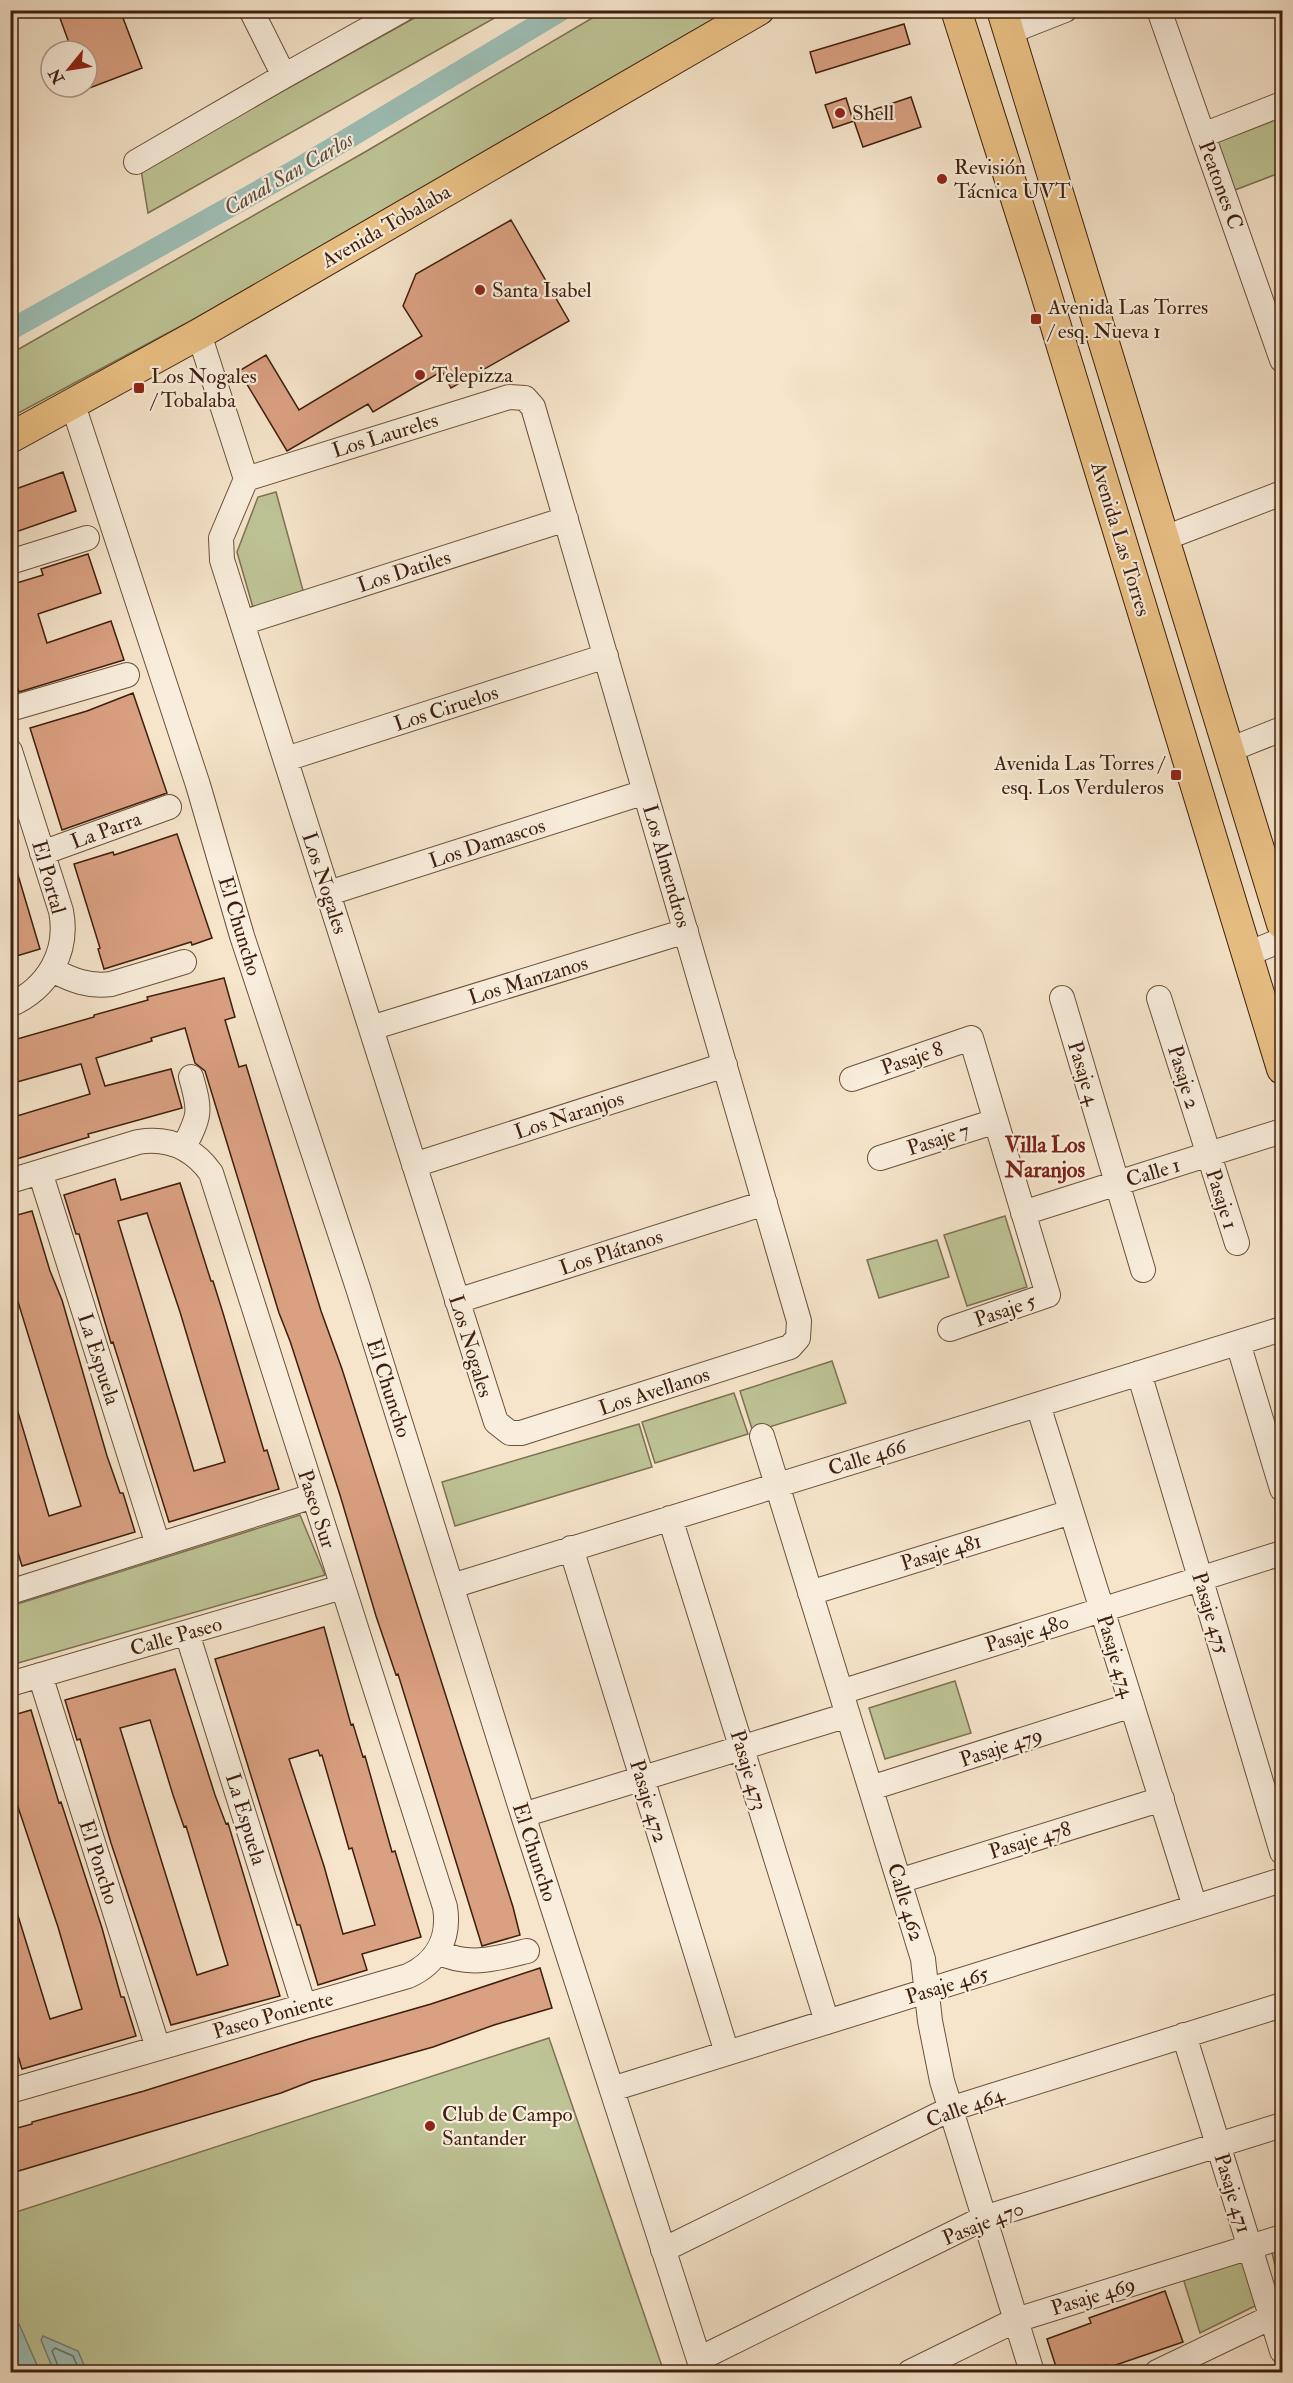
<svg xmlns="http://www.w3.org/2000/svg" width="1293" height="2383" viewBox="0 0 1293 2383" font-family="'IM FELL Double Pica',serif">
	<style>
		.green { fill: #bec496; stroke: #7e7252; stroke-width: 1.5 }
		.water { fill: #9dbfb6; stroke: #777f72; stroke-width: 1.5 }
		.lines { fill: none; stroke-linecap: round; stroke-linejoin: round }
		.shore { stroke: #6e6f62; stroke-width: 1.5 }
		.canal { stroke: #9dbfb6; stroke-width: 21 }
		.building { fill: #daa082; stroke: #3e1f0d; stroke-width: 1.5; fill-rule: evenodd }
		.minor-casing { stroke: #6c503c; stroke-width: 26 }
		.major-casing { stroke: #3e1f0d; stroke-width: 32 }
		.minor { stroke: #f9eedd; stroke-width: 24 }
		.major { stroke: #ebc286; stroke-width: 30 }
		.poi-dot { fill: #8f2418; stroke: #f9eedd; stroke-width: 2 }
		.labels { text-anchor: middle; stroke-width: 4.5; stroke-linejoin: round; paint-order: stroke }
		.poi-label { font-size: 21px; fill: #3e1f0d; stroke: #f9eedd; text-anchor: start }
		.street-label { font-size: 21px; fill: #3e1f0d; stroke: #f9eedd }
		.water-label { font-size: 22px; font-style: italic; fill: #5a4f40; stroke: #f9eedd }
		.neighbourhood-label { font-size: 22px; font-weight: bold; fill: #7a1f14; stroke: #f9eedd }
	</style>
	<rect width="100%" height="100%" fill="#f6e5cb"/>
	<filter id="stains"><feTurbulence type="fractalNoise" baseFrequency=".00333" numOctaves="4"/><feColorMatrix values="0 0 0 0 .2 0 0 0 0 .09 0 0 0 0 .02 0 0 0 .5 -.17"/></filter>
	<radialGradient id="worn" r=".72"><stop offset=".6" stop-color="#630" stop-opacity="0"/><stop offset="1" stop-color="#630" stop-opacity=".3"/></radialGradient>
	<path class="green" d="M427,11H507L148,213L141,170Z
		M604,11H737L192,320L11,417L10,354L365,152Z
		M1282,116V172L1235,190L1216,141Z
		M276,492L304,594L254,611L237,552L258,497Z
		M1005,1216L1027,1287L967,1306L944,1235Z
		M937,1240L949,1277L879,1298L867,1260Z
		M832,1361L846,1403L753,1432L740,1391Z
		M734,1393L748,1434L655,1463L642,1422Z
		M639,1424L652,1467L455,1526L442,1482Z
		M300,1515L325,1575L11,1665V1606Z
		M955,1681L971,1733L885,1759L869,1708Z
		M549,2038L664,2372H11L10,2214Z
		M1282,2245V2293L1271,2249Z
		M1246,2255L1259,2304L1200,2333L1183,2278Z"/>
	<path class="water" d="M19,2324L40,2372H11V2327Z
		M43,2336L78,2351L87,2372H45L53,2369L41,2340Z"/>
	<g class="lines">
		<path class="shore" d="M57,2372L58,2366L52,2351L55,2348L73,2356L80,2372"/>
		<path class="canal" d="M10,330L292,172L562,10"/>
	</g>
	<path class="building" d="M57,10H120L142,68L87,89V51H72Z
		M904,24L910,44L816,73L810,52Z
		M911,97L921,127L863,147L854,121L833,128L825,105L846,98L852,117Z
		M511,220L569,321L451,388L442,371L373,412L368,404L287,451L239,371L266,355L299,410L422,336L403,306L416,274Z
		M63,472L76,511L10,534V491Z
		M88,554L101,593L38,614L47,643L111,621L124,660L19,692L10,662V585L43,575L41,569Z
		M133,693L167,793L62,830L30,728L87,711Z
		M177,834L212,938L192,945L191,942L104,969L98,949L100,948L74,864L113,852L114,855Z
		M15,865L40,949L10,958V866Z
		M224,978L235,1017L225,1020L239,1067L246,1065L321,1311L342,1369L513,1907L520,1935L482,1946L398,1674L396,1675L376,1616L340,1495L290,1341L279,1313L205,1071L195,1063L185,1028L151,1038L152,1041L96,1058L105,1086L171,1069L182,1108L88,1134L89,1137L10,1161V1118L90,1094L81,1064L10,1084V1041L94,1017V1015L148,1000L147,997Z
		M115,1179L121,1200L180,1183L211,1281H213L223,1313L264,1451L267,1450L279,1489L169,1522L113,1342L111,1343L79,1234H76L64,1195ZM147,1213L180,1312L225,1462L194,1471L118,1221Z
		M32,1211L50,1271L62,1300L107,1456L120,1493H123L135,1532L22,1566L10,1527V1403L15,1402L49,1516L81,1506L10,1276V1217Z
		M324,1627L351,1725L353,1724L363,1757L365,1756L392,1852L395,1851L421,1937L362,1954L367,1970L318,1985L300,1925H297L215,1659ZM318,1750L320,1756L322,1755L349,1849L352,1848L375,1925L343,1934L324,1866L289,1759Z
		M175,1669L215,1795L226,1824L228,1823L280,1996L171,2025L111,1843L80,1739L77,1740L65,1700ZM150,1720L173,1795L184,1827L186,1826L228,1965L197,1975L120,1728Z
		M31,1710L59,1803L61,1802L102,1928L121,1997H124L136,2036L22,2069L10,2030V1907L15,1906L50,2019L82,2009L58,1927L10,1783V1716Z
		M540,1968L552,2008L494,2025L433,2047L312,2081L281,2093L15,2172L10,2158V2130L32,2124V2122L144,2091L309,2039L431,2004Z
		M1165,2291L1183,2342L1107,2368L1106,2365L1085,2373H1058L1047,2339L1091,2323L1089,2318Z"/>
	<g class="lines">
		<g class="minor-casing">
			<path id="minor" d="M251,10L284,76
				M1159,10L1282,360
				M1009,32L1065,10
				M1203,135L1282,104
				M136,162L284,76L402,10
				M199,334L246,479L221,538L222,560L496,1422L510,1433H521L790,1347L798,1338L799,1321L533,407L525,398L509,397L246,479
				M73,405L198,785L242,936L358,1288L523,1815L703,2372
				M1165,538L1282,493
				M10,562L87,538
				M242,623L566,519
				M10,709L127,675
				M1229,750L1282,729
				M10,751L61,911C69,952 48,988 10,1005
				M286,759L606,656
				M42,853L169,807
				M329,893L645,792
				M1247,954L1282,940
				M52,970C72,980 88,987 111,984L184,962
				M1062,998L1143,1270
				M1159,998L1237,1243
				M371,1028L686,931
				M852,1079L971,1038L1048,1295L950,1329
				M184,1147C200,1115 201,1112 191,1077
				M880,1158L996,1121
				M414,1165L725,1065
				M40,1172L158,1545
				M10,1181L138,1142C169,1137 193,1148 211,1173L445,1907C450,1938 437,1963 408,1976L10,2091
				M1023,1213L1282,1131
				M457,1301L765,1203
				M1238,1343L1282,1489
				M1139,1373L1282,1852
				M1038,1405L1195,1907
				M762,1436L923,1959L930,2021L942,2081L1032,2372
				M670,1518L827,2022
				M571,1548L727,2053
				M452,1586L1282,1329
				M10,1592L313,1496
				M810,1593L1071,1512
				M187,1633L304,2006
				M40,1675L158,2048
				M10,1684L342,1587
				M841,1692L1282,1553
				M871,1788L1132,1705
				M523,1815L848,1715
				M899,1881L1162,1799
				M438,1952C469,1967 495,1959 527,1951
				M1184,2035L1282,2351
				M612,2089L1282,1880
				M663,2250L950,2109L1282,2005
				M699,2359L984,2218L1282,2125
				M910,2372L1016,2320L1282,2237
				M1157,2372L1282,2312"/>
		</g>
		<g class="major-casing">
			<path id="major" d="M956,10L1040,274L1282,1069
				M1002,10L1282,924
				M10,438L199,334L759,10"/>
		</g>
		<use href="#minor" class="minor"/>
		<use href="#major" class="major"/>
	</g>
	<g class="poi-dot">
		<circle cx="840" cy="113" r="6"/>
		<circle cx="942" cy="179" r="6"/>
		<circle cx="480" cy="290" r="6"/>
		<rect x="1030" y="313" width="12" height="12" rx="3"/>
		<circle cx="420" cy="375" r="6"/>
		<rect x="133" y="382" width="12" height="12" rx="3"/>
		<rect x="1170" y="769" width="12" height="12" rx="3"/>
		<circle cx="430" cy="2126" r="6"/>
	</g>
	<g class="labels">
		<g class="poi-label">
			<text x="852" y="120">Shell</text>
			<text x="954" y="174">Revisión<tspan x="954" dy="24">Tácnica UVT</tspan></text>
			<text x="492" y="297">Santa Isabel</text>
			<text x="1048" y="314">Avenida Las Torres<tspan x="1048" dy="24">/ esq. Nueva 1</tspan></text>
			<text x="432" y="382">Telepizza</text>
			<text x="151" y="383">Los Nogales<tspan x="151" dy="24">/ Tobalaba</tspan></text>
			<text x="1164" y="770" text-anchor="end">Avenida Las Torres /<tspan x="1164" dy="24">esq. Los Verduleros</tspan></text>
			<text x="442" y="2121">Club de Campo<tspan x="442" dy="24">Santander</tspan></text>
		</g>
		<g class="street-label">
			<text transform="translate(1221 185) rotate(70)" y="7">Peatones C</text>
			<text transform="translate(386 226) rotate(-30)" y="7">Avenida Tobalaba</text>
			<text transform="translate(385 435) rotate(-17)" y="7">Los Laureles</text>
			<text transform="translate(1121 539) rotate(73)" y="7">Avenida Las Torres</text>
			<text transform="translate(404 571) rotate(-18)" y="7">Los Datiles</text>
			<text transform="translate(446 708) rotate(-18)" y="7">Los Ciruelos</text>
			<text transform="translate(106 830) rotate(-20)" y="7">La Parra</text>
			<text transform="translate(487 843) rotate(-18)" y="7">Los Damascos</text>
			<text transform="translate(667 866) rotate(74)" y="7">Los Almendros</text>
			<text transform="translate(49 877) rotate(74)" y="7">El Portal</text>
			<text transform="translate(325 883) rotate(72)" y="7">Los Nogales</text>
			<text transform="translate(240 926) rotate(73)" y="7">El Chuncho</text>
			<text transform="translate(528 980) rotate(-17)" y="7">Los Manzanos</text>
			<text transform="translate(912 1058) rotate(-19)" y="7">Pasaje 8</text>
			<text transform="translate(1084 1073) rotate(73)" y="7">Pasaje 4</text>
			<text transform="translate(1184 1077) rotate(73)" y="7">Pasaje 2</text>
			<text transform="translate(569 1115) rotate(-18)" y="7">Los Naranjos</text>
			<text transform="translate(938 1139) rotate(-18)" y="7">Pasaje 7</text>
			<text transform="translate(1153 1172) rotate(-17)" y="7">Calle 1</text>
			<text transform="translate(1222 1199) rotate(72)" y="7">Pasaje 1</text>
			<text transform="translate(611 1252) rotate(-18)" y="7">Los Plátanos</text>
			<text transform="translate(1005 1310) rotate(-19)" y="7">Pasaje 5</text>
			<text transform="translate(471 1346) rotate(73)" y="7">Los Nogales</text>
			<text transform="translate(99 1359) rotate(72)" y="7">La Espuela</text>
			<text transform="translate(389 1388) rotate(72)" y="7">El Chuncho</text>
			<text transform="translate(654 1391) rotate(-18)" y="7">Los Avellanos</text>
			<text transform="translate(867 1457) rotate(-17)" y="7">Calle 466</text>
			<text transform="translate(317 1509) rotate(72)" y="7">Paseo Sur</text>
			<text transform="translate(941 1552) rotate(-17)" y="7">Pasaje 481</text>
			<text transform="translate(1211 1613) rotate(73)" y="7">Pasaje 475</text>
			<text transform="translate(1027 1633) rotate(-17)" y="7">Pasaje 480</text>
			<text transform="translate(176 1636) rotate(-16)" y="7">Calle Paseo</text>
			<text transform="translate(1116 1656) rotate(73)" y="7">Pasaje 474</text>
			<text transform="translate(1001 1747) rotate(-18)" y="7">Pasaje 479</text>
			<text transform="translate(749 1770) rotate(73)" y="7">Pasaje 473</text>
			<text transform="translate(649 1801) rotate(73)" y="7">Pasaje 472</text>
			<text transform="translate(246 1819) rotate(73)" y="7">La Espuela</text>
			<text transform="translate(1030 1840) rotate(-17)" y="7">Pasaje 478</text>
			<text transform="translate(535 1852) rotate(72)" y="7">El Chuncho</text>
			<text transform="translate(99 1862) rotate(72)" y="7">El Poncho</text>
			<text transform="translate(906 1902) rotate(73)" y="7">Calle 462</text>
			<text transform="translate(947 1985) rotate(-17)" y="7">Pasaje 465</text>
			<text transform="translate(273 2015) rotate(-16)" y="7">Paseo Poniente</text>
			<text transform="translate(965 2107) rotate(-20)" y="7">Calle 464</text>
			<text transform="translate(1233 2193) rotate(73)" y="7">Pasaje 471</text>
			<text transform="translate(983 2223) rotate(-22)" y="7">Pasaje 470</text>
			<text transform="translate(1093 2296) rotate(-17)" y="7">Pasaje 469</text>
		</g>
		<g class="water-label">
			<text transform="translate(288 173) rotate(-30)" y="8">Canal San Carlos</text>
		</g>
		<g class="neighbourhood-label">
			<text x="1045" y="1152">Villa Los<tspan x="1045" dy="25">Naranjos</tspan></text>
		</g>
	</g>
	<rect width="1293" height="2383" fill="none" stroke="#f6e5cb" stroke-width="36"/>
	<rect x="12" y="12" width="1269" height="2359" fill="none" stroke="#3e1f0d" stroke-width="3"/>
	<rect x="18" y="18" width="1257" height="2347" fill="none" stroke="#3e1f0d" stroke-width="1.5"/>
	<g transform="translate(69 69) rotate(240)"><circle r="28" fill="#f9eedd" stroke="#ae9b8a" stroke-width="1.5"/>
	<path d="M0-4.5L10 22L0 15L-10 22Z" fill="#8f2418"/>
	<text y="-9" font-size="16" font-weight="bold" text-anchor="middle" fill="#3e1f0d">N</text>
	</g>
	<rect width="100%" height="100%" filter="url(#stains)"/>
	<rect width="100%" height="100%" fill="url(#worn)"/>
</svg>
